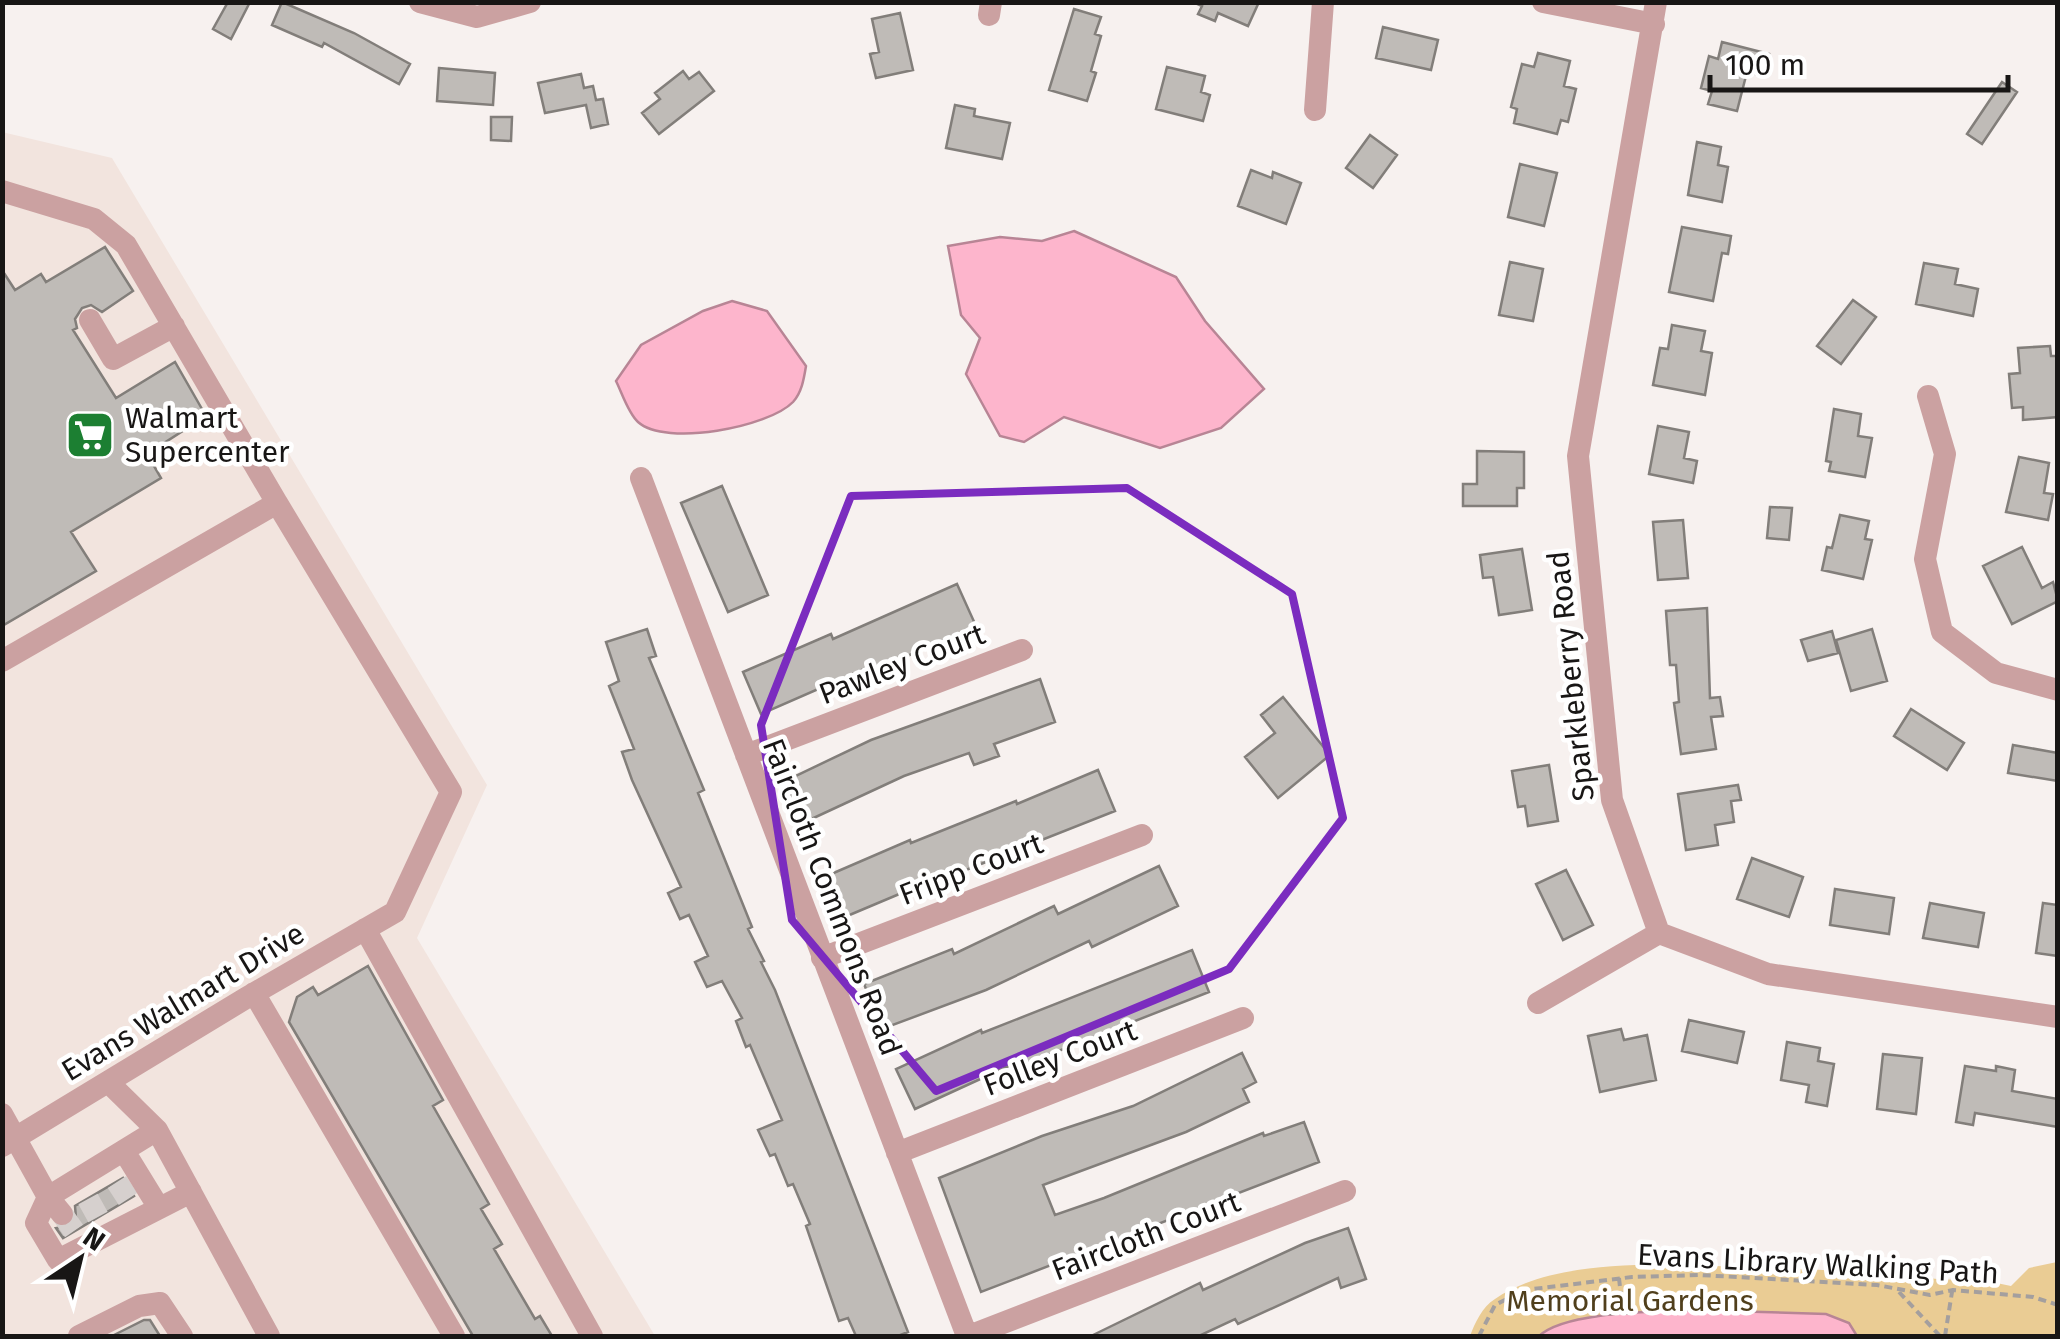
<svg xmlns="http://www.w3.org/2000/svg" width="2060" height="1339" viewBox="0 0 2060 1339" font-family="'Fira Sans',sans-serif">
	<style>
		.built { fill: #f2e4de }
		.green { fill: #eacc94 }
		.water { fill: #fdb5cc; stroke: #b88595; stroke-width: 2.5 }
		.building { fill: #bfbbb7; stroke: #827e7a; stroke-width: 2.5 }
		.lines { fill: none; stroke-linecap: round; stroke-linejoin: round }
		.minor-tunnel { stroke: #d6d0ce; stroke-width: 22; stroke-dasharray: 22 11; stroke-linecap: butt }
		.path { stroke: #a49f9e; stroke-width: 4; stroke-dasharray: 8 5; stroke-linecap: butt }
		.minor { stroke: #cba1a1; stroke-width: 22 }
		.marked { fill: none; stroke: #7b2cbf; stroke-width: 8; stroke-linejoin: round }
		.labels { text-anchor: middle; stroke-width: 9; stroke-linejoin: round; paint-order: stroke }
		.poi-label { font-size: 30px; fill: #181615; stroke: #fff; text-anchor: start }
		.street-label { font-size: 30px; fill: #181615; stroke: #fff }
		.park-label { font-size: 30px; fill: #503f1c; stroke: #fff }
	</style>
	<rect width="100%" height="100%" fill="#f7f1ef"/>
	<path class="built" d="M2,132L112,158L487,785L417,938L655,1336H6L3,1331Z"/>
	<path class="green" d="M2057,1262V1336H1470C1475,1323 1482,1307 1495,1299C1558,1256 1669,1265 1743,1267C1805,1269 1866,1271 1927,1278C1956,1281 1982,1279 2011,1286L2029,1268Z"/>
	<path class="water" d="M1074,231L1176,277L1205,321L1264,389L1221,428L1160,448L1064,417L1024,442L1000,436L966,374L980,338L961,315L948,246L1000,237L1042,241Z
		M732,301L767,311L806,366C804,378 802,392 793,402C769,427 666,447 638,422C628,413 622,393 616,381L641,345L703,311Z
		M1693,1310L1826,1314L1849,1323L1857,1336H1539C1566,1311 1655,1312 1693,1310Z"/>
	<path class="building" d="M228,2H250L231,39L213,29Z
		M282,2L354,33L410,64L399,84L324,43L322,47L272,25Z
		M1193,2H1259L1248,26L1218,13L1215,21L1198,14L1202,6Z
		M1074,9L1101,17L1095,34L1101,36L1091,71L1096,73L1087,101L1049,90Z
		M900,13L913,70L876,78L870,54L879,52L872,19Z
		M1383,27L1438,40L1431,70L1376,58Z
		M1722,42L1769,54L1764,76L1747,72L1737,111L1708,104L1712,91L1701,88L1709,56L1718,59Z
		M1538,53L1570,61L1564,86L1576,89L1568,122L1561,120L1557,134L1514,123L1517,109L1511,107L1522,64L1534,67Z
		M1167,67L1205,76L1201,92L1210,95L1203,121L1156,109Z
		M439,68L495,73L493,105L437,101Z
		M683,71L689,79L699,72L714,91L659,134L642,113L660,99L655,93Z
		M581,74L584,88L593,86L596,100L603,99L608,124L591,128L586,105L545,113L538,83Z
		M2002,82L2017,92L1982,144L1967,134Z
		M955,105L975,109L974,116L1010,123L1002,159L946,148Z
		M491,117H512L511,141L491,140Z
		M1370,135L1397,155L1373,188L1346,168Z
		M1697,142L1721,147L1718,165L1728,167L1722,202L1688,195Z
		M1520,164L1557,173L1544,226L1508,217Z
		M1251,170L1272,178L1273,172L1301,183L1286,224L1238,206Z
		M1682,227L1731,236L1728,254L1722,253L1713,301L1669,292Z
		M105,247L133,291L102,312L91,305L82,308L75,319L77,328L73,330L116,398L175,362L206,416L147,454L161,478L71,532L96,571L2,626V270L15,290L41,274L46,282Z
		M1510,262L1543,269L1533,321L1499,315Z
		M1924,263L1958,269L1955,284L1978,289L1973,316L1916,304Z
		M1853,300L1876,317L1841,364L1817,346Z
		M1672,325L1705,331L1701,351L1712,353L1705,395L1653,385L1660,348L1668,349Z
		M2050,346L2051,356H2058V417L2023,420V407L2012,408L2009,374L2020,373L2018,348Z
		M1834,409L1861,414L1858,436L1872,438L1865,477L1829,471L1831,462L1826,461Z
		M1658,426L1689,432L1684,458L1697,461L1693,483L1649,474Z
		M1477,451L1524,452V488H1517V506H1463V484H1477Z
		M2019,457L2049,463L2044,493L2053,494L2048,520L2006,512Z
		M722,486L768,595L728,612L681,503Z
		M1770,507L1792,508L1789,540L1767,538Z
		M1840,515L1869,521L1865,539L1872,540L1863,579L1822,570L1827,547L1832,548Z
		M1683,520L1688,578L1658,580L1653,522Z
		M2022,547L2042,588L2053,582L2058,601L2012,624L1983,566Z
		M1522,549L1532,610L1499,615L1493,577L1483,578L1480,555Z
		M957,584L976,626L866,674L864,669L761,714L743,672L831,634L833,639Z
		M1707,608L1710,698L1720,697L1723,716L1711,717L1716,749L1681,754L1674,703L1679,702L1676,665H1670L1666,611Z
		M647,629L656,656L649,658L704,790L698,793L752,927L748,929L764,961L761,962L775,990L908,1332L898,1336H856L848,1318L839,1321L806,1226L810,1224L793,1184L788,1186L775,1154L770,1156L758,1130L782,1120L750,1045L746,1047L736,1021L742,1018L722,981L707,987L695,962L708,956L689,915L680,919L668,893L681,887L632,780L622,752L634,749L609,686L619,681L606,642Z
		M1872,629L1887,681L1851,691L1836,640Z
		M1832,631L1838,653L1808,661L1801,640Z
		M1040,679L1055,722L994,744L999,756L974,765L969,753L904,776L805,822L785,781L871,740Z
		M1283,697L1330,755L1278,798L1245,757L1275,733L1261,715Z
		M1911,709L1964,743L1947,770L1894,736Z
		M2013,745L2058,753V781L2008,773Z
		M1549,765L1558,821L1528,826L1525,806L1518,807L1512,771Z
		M1098,770L1115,811L943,879L942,876L840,919L822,878L910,840L911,843L1016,801L1017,804Z
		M1738,785L1741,800L1731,801L1734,822L1715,825L1718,845L1686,850L1678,794Z
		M1752,858L1803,877L1789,917L1737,899Z
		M1159,866L1178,906L1092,947L1089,941L986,990L882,1029L864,984L952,949L954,954L1054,906L1058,914Z
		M1566,870L1593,925L1563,940L1536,884Z
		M1835,889L1894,898L1889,934L1830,925Z
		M1930,903L1984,913L1978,947L1923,938Z
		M2043,903L2058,905V956L2036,953Z
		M1192,950L1209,992L1015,1068L1013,1064L915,1109L896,1069L981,1030L982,1033Z
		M368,966L443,1100L433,1106L489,1204L481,1209L502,1244L494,1249L535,1319L540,1316L552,1336H473L289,1022L297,997L313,987L318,995Z
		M1689,1020L1744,1032L1737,1063L1682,1051Z
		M1621,1029L1624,1040L1647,1035L1656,1080L1600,1092L1588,1036Z
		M1787,1042L1820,1048L1818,1061L1834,1064L1827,1106L1806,1102L1809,1085L1781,1080Z
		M1242,1053L1256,1082L1243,1089L1249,1102L1186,1132L1043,1185L1055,1215L1104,1198L1263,1133L1264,1136L1304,1122L1319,1162L981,1292L939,1178L1042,1136L1133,1106Z
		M1883,1054L1922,1058L1916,1114L1877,1109Z
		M1965,1066L1996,1071V1066L2015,1070L2012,1091L2058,1099V1127L1975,1113L1973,1125L1956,1122Z
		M123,1178L134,1196L63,1238L56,1228L72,1225L76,1218L75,1206Z
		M1348,1228L1366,1279L1341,1288L1338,1278L1238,1324L1235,1319L1199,1336H1091L1200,1283L1203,1290L1305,1243Z
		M1630,1295L1632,1313L1611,1314L1610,1296Z
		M144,1320H150L160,1336H112Z"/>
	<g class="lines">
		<path class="minor-tunnel" d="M117,1182L128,1199
			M88,1199L98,1217
			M62,1214L74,1231"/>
		<path class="path" d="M1619,1278L1621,1296
			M1899,1292L1940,1336
			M1479,1336L1495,1305L1525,1290L1632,1277L1700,1275L1877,1285L1930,1295L1953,1290L2033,1297L2058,1305
			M1945,1336L1952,1292"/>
		<path class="minor" d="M420,2L477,17L530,2
			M1543,2L1654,24
			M1656,2L1578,456L1612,800L1659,933
			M989,15L991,2
			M1315,110L1323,2
			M2,191L94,219L126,245L277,503
			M90,320L113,359L174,326
			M1928,396L1945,454L1925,559L1942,632L1996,673L2058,690
			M641,478L967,1336
			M2,661L277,503L451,792L395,912L246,998L2,1146
			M746,755L1022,650
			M365,929L592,1336
			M1659,933L1768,974L2058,1017
			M822,958L1142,835
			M254,993L454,1336
			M1538,1003L1659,933
			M108,1082L157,1130
			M2,1114L48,1197L157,1130L269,1336
			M124,1151L159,1208
			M897,1153L1243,1018
			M62,1214L48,1197L36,1223L58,1260L191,1192
			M79,1336L139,1306L160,1303L182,1336
			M969,1336L1345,1191"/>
	</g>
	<path class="marked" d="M1127,488L1292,594L1343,818L1229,969L936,1091L792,920L761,725L851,496Z"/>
	<defs>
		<g id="supermarket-square" transform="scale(2.5)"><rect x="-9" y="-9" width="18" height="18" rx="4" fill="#1c7f32" stroke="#fff"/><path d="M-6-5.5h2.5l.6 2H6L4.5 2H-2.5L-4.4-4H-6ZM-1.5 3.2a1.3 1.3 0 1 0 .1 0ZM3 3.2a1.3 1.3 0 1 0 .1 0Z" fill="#fff"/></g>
	</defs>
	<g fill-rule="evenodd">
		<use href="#supermarket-square" x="90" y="435"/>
	</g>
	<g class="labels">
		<g class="poi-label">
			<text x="125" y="428">Walmart<tspan x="125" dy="34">Supercenter</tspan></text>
		</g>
		<g class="street-label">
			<text transform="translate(902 664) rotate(-21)" y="10">Pawley Court</text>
			<text transform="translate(1571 676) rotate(-96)" y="10">Sparkleberry Road</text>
			<text transform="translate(971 869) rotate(-21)" y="10">Fripp Court</text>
			<text transform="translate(832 897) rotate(69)" y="10">Faircloth Commons Road</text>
			<text transform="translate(183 1002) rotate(-31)" y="10">Evans Walmart Drive</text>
			<text transform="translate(1060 1058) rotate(-21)" y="10">Folley Court</text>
			<text transform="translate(1146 1236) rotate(-21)" y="10">Faircloth Court</text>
			<text transform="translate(1818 1264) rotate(3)" y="10">Evans Library Walking Path</text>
		</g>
		<g class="park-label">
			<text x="1630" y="1311">Memorial Gardens</text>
		</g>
	</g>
	<rect width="2060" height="1339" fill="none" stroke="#181615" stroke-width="10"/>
	<g transform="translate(80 1259) rotate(35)" stroke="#ffffff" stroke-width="8" paint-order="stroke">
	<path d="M0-8L18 38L0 25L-18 38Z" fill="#181615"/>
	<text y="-15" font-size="28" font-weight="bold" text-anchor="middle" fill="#181615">N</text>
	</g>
	<path d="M1710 75v15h298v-15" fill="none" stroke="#181615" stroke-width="5"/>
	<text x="1725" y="75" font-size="30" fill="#181615" stroke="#ffffff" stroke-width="8" paint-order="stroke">100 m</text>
</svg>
